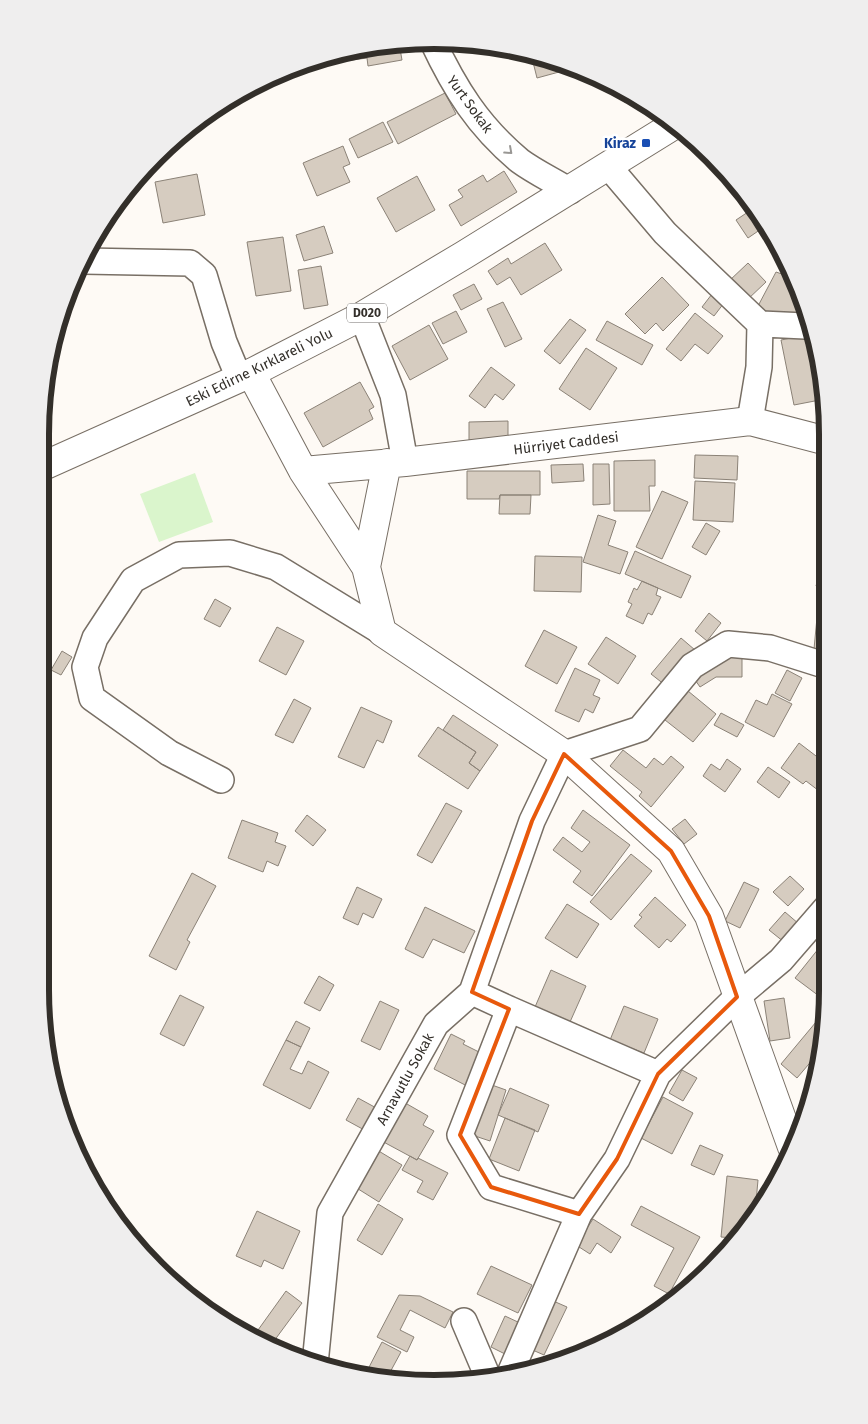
<svg xmlns="http://www.w3.org/2000/svg" width="868" height="1424" viewBox="0 0 868 1424" font-family="'Fira Sans',sans-serif">
	<style>
		.green { fill: #daf5cc }
		.building { fill: #d6ccc0; stroke: #8b8277 }
		.lines { fill: none; stroke-linecap: round; stroke-linejoin: round }
		.street-casing { stroke: #786f65; stroke-width: 28 }
		.secondary-casing { stroke: #786f65; stroke-width: 30 }
		.highway-casing { stroke: #786f65; stroke-width: 30 }
		.street { stroke: #fff; stroke-width: 25 }
		.secondary { stroke: #fff; stroke-width: 28 }
		.highway { stroke: #fff; stroke-width: 28 }
		.oneway { stroke: #999794 }
		.marked { fill: none; stroke: #e8590c; stroke-width: 4; stroke-linejoin: round }
		.transit-dot { fill: #1a4fb4; stroke: #fff; stroke-width: 2 }
		.labels { text-anchor: middle; stroke-width: 5; stroke-linejoin: round; paint-order: stroke }
		.shield { fill: #fff; stroke: #706d6a; stroke-width: 1 }
		.shield-label { font-size: 12px; font-weight: bold; fill: #332f2a }
		.street-label { font-size: 14px; fill: #332f2a; stroke: #fff }
		.transit-label { font-size: 14px; font-weight: bold; fill: #164399; stroke: #fff; text-anchor: end }
		.rim { fill: none; stroke: #332f2a; stroke-width: 6 }
	</style>
	<rect width="100%" height="100%" fill="#fefaf5"/>
	<path class="green" d="M195,473L213,522L159,542L140,494Z"/>
	<path class="building" d="M399,43L402,60L368,66L367,58L352,60L350,50Z
		M531,54L556,61L559,72L537,78Z
		M618,88L636,97L624,102Z
		M445,93L456,114L398,144L387,122Z
		M383,122L393,142L358,158L349,139Z
		M343,146L350,164L343,167L350,182L317,196L303,163Z
		M504,171L517,192L461,226L449,205L463,197L458,190L483,175L487,182Z
		M197,174L205,215L163,223L155,182Z
		M417,176L435,210L396,232L377,198Z
		M754,208L767,225L748,238L736,220Z
		M324,226L333,253L304,261L296,235Z
		M283,237L291,291L256,296L247,242Z
		M545,243L562,270L521,295L510,277L497,285L488,271L508,258L511,264Z
		M783,253L789,267L778,262Z
		M748,263L766,282L747,300L729,281Z
		M321,266L328,305L304,309L298,270Z
		M776,272L794,278L807,308L809,318L776,317L758,306Z
		M662,277L689,305L663,331L656,323L645,334L625,314Z
		M474,284L482,299L461,310L453,295Z
		M712,294L724,303L714,316L702,307Z
		M503,302L522,339L505,347L487,309Z
		M456,311L467,332L443,344L432,323Z
		M695,313L723,336L708,354L695,344L681,361L666,349Z
		M570,319L586,330L560,364L544,351Z
		M607,321L653,345L642,365L596,340Z
		M429,325L448,359L410,380L392,346Z
		M812,334L825,399L794,405L781,340Z
		M586,348L617,368L590,410L559,389Z
		M491,367L515,385L503,400L495,394L485,408L469,396Z
		M360,382L374,407L369,410L373,419L323,447L304,413Z
		M508,421V439L469,440V422Z
		M695,455L738,456L737,480L694,478Z
		M655,460V486H649L650,511H614V461Z
		M583,464L584,481L552,483L551,465Z
		M593,464H609L610,504L593,505Z
		M467,471H540V495H500L499,499H467Z
		M695,481L735,483L733,522L693,520Z
		M662,491L688,502L662,559L636,547Z
		M500,495H531L530,514H499Z
		M598,515L616,521L608,545L628,552L620,574L583,562Z
		M706,523L720,531L706,555L692,547Z
		M635,551L691,576L681,598L625,574Z
		M826,551L827,552V589L816,586Z
		M535,556L582,557L581,592L534,591Z
		M642,581L658,588L656,595L661,597L652,615L648,613L643,624L626,616L632,604L628,602L634,588L637,590Z
		M215,599L231,608L220,627L204,619Z
		M818,607L827,608V650L814,649Z
		M709,613L721,623L707,641L695,631Z
		M277,627L304,641L286,675L259,661Z
		M544,630L577,647L557,684L525,666Z
		M606,637L636,656L618,684L588,664Z
		M681,638L695,650L665,685L651,674Z
		M62,651L72,657L61,675L51,670Z
		M720,655H742V677H716L700,687L691,674Z
		M575,668L600,680L593,695L600,698L593,713L585,709L579,722L555,711Z
		M787,670L802,678L790,701L775,693Z
		M688,691L716,714L693,742L665,720Z
		M772,694L792,704L774,737L745,722L756,700L767,705Z
		M294,699L311,708L293,743L275,735Z
		M361,707L392,721L383,743L377,740L364,768L338,757Z
		M721,713L744,725L737,737L714,725Z
		M453,715L498,745L480,771L469,763L476,752L443,730Z
		M438,727L476,752L469,763L480,771L468,789L418,756Z
		M799,743L820,759L827,749V797L806,781L803,784L781,768Z
		M623,750L646,768L654,758L663,765L671,756L684,767L651,807L639,796L642,792L610,766Z
		M727,759L741,769L725,792L703,776L711,764L720,770Z
		M768,767L790,782L779,798L757,782Z
		M446,803L462,811L432,863L417,855Z
		M583,810L630,845L592,896L573,882L581,871L553,850L563,837L582,852L590,842L571,828Z
		M307,815L326,830L313,846L295,831Z
		M685,819L697,834L684,844L672,829Z
		M242,820L278,833L275,842L286,846L278,866L267,861L263,872L228,858Z
		M631,854L652,871L611,920L590,902Z
		M192,873L216,886L187,940L190,942L176,970L149,956Z
		M790,876L804,889L788,906L773,892Z
		M744,882L759,889L740,928L725,921Z
		M357,887L382,899L373,918L363,913L358,925L343,918Z
		M655,897L686,925L671,942L667,939L659,948L634,926L642,917L639,915Z
		M567,904L599,924L577,958L545,938Z
		M425,907L475,931L464,953L433,939L423,958L405,949Z
		M785,912L799,924L784,942L769,930Z
		M827,938V1002L795,978Z
		M551,970L586,986L570,1022L535,1007Z
		M319,976L334,985L320,1011L304,1003Z
		M180,995L204,1007L184,1046L160,1034Z
		M784,998L790,1038L770,1041L764,1001Z
		M380,1001L399,1010L380,1050L361,1041Z
		M624,1006L658,1019L644,1053L610,1040Z
		M296,1021L310,1028L301,1047L286,1040Z
		M816,1022L824,1030L820,1051L797,1078L781,1064Z
		M451,1034L465,1041L463,1044L485,1055L469,1087L434,1069Z
		M286,1040L301,1047L290,1069L302,1074L308,1061L329,1072L310,1109L263,1085Z
		M682,1070L697,1078L683,1101L669,1093Z
		M489,1084L506,1090L490,1141L472,1135Z
		M510,1088L549,1105L538,1132L498,1115Z
		M663,1097L693,1113L672,1154L641,1138Z
		M358,1098L380,1110L368,1132L346,1120Z
		M400,1100L428,1116L423,1125L434,1131L417,1160L378,1139Z
		M505,1118L535,1130L519,1171L489,1159Z
		M700,1145L723,1155L714,1175L691,1165Z
		M377,1150L402,1165L379,1202L355,1187Z
		M410,1156L417,1160L418,1158L448,1173L433,1200L417,1192L423,1181L402,1170Z
		M727,1176L758,1180L755,1213L757,1214L734,1238L721,1237Z
		M378,1204L403,1219L382,1255L357,1240Z
		M641,1206L700,1237L669,1294L654,1286L674,1248L631,1225Z
		M257,1211L300,1231L283,1269L264,1260L261,1267L236,1256Z
		M593,1219L621,1237L611,1253L597,1243L590,1254L576,1245Z
		M491,1266L532,1285L518,1313L477,1294Z
		M286,1291L302,1303L274,1341L258,1330Z
		M399,1295L420,1296L453,1312L445,1328L410,1310L400,1330L414,1337L407,1352L377,1337Z
		M551,1300L567,1307L544,1355L528,1348Z
		M505,1316L520,1323L505,1354L491,1347Z
		M382,1342L401,1352L388,1376L366,1373Z"/>
	<g class="lines">
		<g class="street-casing">
			<path id="street" d="M432,40C455,89 478,126 520,161C535,172 554,181 570,191
				M609,167L665,233L760,324L759,367L750,421
				M84,261L190,263L204,275L224,342L239,378
				M362,316L393,395L405,462
				M760,324L805,326L810,323
				M221,780L169,753L92,698L85,667L95,638L133,580L179,555L230,553L276,567L382,632
				M472,992L509,1009
				M579,1214L491,1187L460,1135L509,1009L658,1074
				M464,1321L487,1375
				M315,1364L330,1213L436,1024L472,992L532,821L564,754L640,729L692,666L728,644L770,648L827,666
				M511,1371L579,1214L617,1159L658,1074L737,997L781,960L827,907"/>
		</g>
		<g class="secondary-casing">
			<path id="secondary" d="M251,373L303,471L366,567L382,632L564,754L671,851L709,916L792,1147
				M303,471L405,462L750,421L827,441
				M366,567L387,463"/>
		</g>
		<g class="highway-casing">
			<path id="highway" d="M41,467L251,373L362,316L464,255L674,125"/>
		</g>
		<use href="#street" class="street"/>
		<use href="#secondary" class="secondary"/>
		<use href="#highway" class="highway"/>
	</g>
	<defs><path id="oneway-chevron" d="M-2-3.5L2.5 0L-2 3.5" fill="none" stroke-width="1.6" stroke-linecap="round" stroke-linejoin="round" transform="scale(1.25)"/></defs>
	<use class="oneway" href="#oneway-chevron" transform="translate(509 151) rotate(42)"/>
	<path class="marked" d="M564,754L671,851L709,916L737,997L658,1074L617,1159L579,1214L491,1187L460,1135L509,1009L472,992L532,821Z"/>
	<rect class="transit-dot" x="641" y="138" width="10" height="10" rx="2.5"/>
	<g class="labels">
		<rect class="shield" x="347" y="303.5" width="40" height="19" rx="4"/>
		<g class="shield-label">
			<text x="367" y="317">D020</text>
		</g>
		<g class="street-label">
			<text transform="translate(470 104) rotate(54)" y="5">Yurt Sokak</text>
			<text transform="translate(259 367) rotate(-26)" y="5">Eski Edirne Kırklareli Yolu</text>
			<text transform="translate(566 443) rotate(-7)" y="5">Hürriyet Caddesi</text>
			<text transform="translate(405 1079) rotate(-61)" y="5">Arnavutlu Sokak</text>
		</g>
		<g class="transit-label">
			<text x="636" y="148">Kiraz</text>
		</g>
	</g>
	<path d="M0 0H868V1424H0ZM434 49H434A385 385 0 0 1 819 434V990A385 385 0 0 1 434 1375H434A385 385 0 0 1 49 990V434A385 385 0 0 1 434 49Z" fill="#efeeee" fill-rule="evenodd"/>
	<path class="rim" d="M434 49H434A385 385 0 0 1 819 434V990A385 385 0 0 1 434 1375H434A385 385 0 0 1 49 990V434A385 385 0 0 1 434 49Z"/>
</svg>
